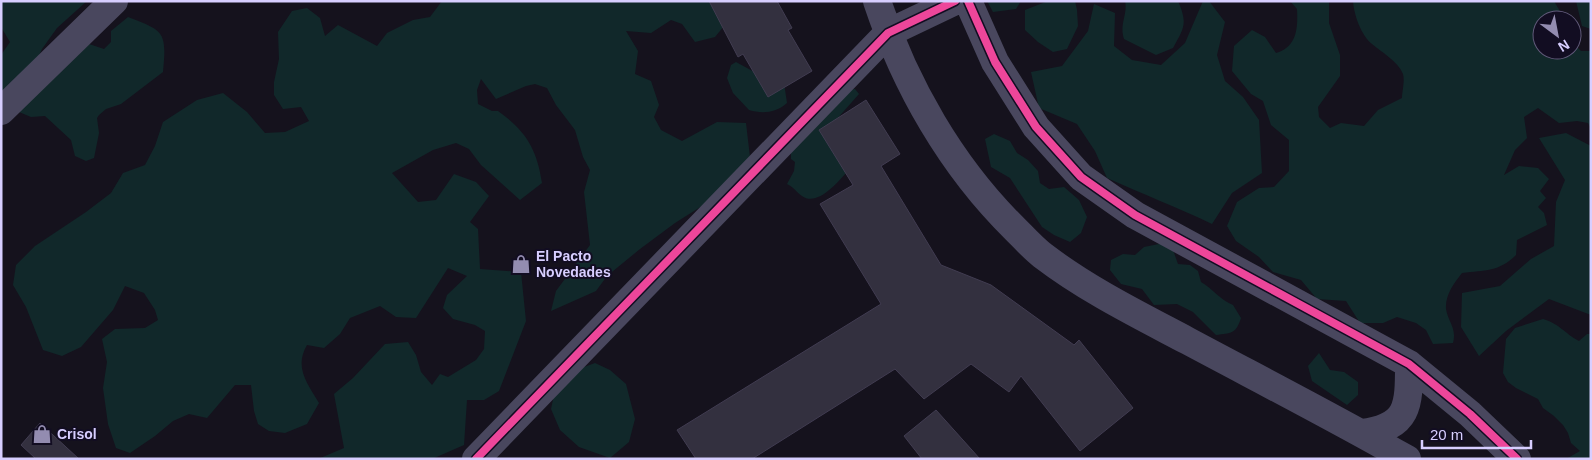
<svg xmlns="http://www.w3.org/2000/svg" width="1592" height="460" viewBox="0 0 1592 460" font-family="Arial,sans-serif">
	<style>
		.green { fill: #11282a }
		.building { fill: #33303f; stroke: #413c51 }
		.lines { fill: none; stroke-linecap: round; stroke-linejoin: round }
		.street { stroke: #49475e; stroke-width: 28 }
		.cycleway-casing { stroke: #120d22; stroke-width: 11 }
		.cycleway { stroke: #ed469a; stroke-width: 8 }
		.labels { text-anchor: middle; stroke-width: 4; stroke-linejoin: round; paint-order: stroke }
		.poi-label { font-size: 14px; font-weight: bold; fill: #d7ceff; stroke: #120d22; text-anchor: start }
	</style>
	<rect width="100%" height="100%" fill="#15121d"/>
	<path class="green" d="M1,1H87L57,28L42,49L29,77L1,100V55L10,42L1,27Z
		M442,1H715L724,26L715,37L695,42L682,24L671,20L651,33L626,31L638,51L635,74L651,81L659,105L654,117L661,130L682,141L717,122L746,123L750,157L705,204L675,223L640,249L607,276L596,291L551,311L556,291L590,245L584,192L590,170L583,157L575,130L556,105L547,88L535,84L526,86L496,99L481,79L477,90L478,104L492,111H498C526,131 537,149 542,183L520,200L481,165L469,149L456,143L433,150L392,173L418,202L436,200L454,174L476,182L489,196L470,222L478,229L480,269L521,272L526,321L499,391L484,400H467L464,445L432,459H318L344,448L334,394L353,378L385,344L408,342L416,355L421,372L432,385L440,374L448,377L476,360L484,349L485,331L475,325L453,319L443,308L447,295L467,276L448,268L416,318L396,317L380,306L350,318L340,334L324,348L307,345C294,367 307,383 319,403L307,424L285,433L269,431L258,424L254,411L251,385H235L207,418L189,414L173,421L155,436L130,453L116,448L108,424L103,388L107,362L102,339L115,329L145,328L158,320L155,310L144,293L125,286L113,310L81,347L62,356L43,350L26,307L13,285L16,265L35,246L86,212L111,193L123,173L145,165L155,146L163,122L197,100L223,93L247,112L265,133L285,132L309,121L301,107L283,109L274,95V82L279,59L278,32L292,11L307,8L320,18L325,36L338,25L377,46L387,33L413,20L430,17Z
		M987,1H1021L1016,9L993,12Z
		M1048,1H1075L1077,10L1078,26L1067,49L1053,52L1038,42L1025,30V10Z
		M1125,1H1178C1188,24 1184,28 1173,48L1156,55L1124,39C1119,24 1128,14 1125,1Z
		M1203,1H1209L1225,22L1217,55L1225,81L1243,97L1259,120L1262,173L1232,193L1212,224C1177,207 1142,194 1107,178L1095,151L1077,124L1039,108L1031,72L1062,66L1088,31L1094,4L1115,13L1114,46L1132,60L1161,65L1185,43Z
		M1290,1H1329V23L1340,55V76L1318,107L1319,117L1330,128L1341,123L1364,126L1378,110L1402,98C1402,92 1405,81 1403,74C1398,61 1381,52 1372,44C1361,35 1354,15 1353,1H1554L1561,13L1569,20H1542V50H1572V23L1573,43L1581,51H1591V129L1588,123L1577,121L1559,123L1538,108L1524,117L1527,138L1515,150L1504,175L1519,166L1538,168L1549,179L1540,191L1546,198L1538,207L1544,213L1547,225L1517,240L1516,255C1499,272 1485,270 1462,273C1454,283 1445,295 1446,309C1448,322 1457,328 1453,343L1433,344L1426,330L1416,323L1397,317L1383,323H1360L1346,301L1317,299L1301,280L1273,272L1259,257L1236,241L1227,226L1237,202L1259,188L1274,187L1289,171V140L1271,125L1263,101L1251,94L1232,71L1234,46L1252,30L1265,37L1276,53C1297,47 1298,28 1297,9Z
		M1576,1H1591V29L1582,26Z
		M128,17C164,31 167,31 163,72L121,104L106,109L99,115L97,118L99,133L94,158L86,161L75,156L71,140L45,116L31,117L19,112L72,50L89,44L104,49L111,42V31Z
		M736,62L758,74L784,83L787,103C776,113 762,114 749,110L733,93L727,78L731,65Z
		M855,89L859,94L836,120L847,172C837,183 817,207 802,196C796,192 795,188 787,184L794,171L795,162L791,159V149L848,90Z
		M1566,133L1591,146V315L1549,299L1506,331L1479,356L1461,327L1462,293L1500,286L1531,259L1554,246L1556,202L1565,180L1539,138Z
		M994,134L1010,141L1017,153L1028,160L1038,171L1040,183L1049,189L1064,187L1079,200L1087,217L1081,233L1070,242L1054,235L1042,227L1010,178L991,167L985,139Z
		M1164,243L1173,250L1178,264L1190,265L1198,271L1201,282C1213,289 1220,300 1233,305L1241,318C1236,334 1231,333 1216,335L1193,312L1177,304L1154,305L1142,289L1121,284L1110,270L1111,260L1123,254L1135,255L1144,247Z
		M1543,319C1560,324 1564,333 1579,341L1587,334H1591V459H1566L1580,451L1571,443L1568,433L1563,425L1554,416L1543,408L1538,399L1516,388L1508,382L1503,373L1506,339L1515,328Z
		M1319,353L1330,370L1344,372L1358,382V395L1347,405L1312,381L1308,366Z
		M595,363L610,370L626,384L635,419L629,442L610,458L579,447L560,430L551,409L554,395L576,370Z"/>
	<path class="building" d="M709,1H777L792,28L788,30L812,71L768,97L743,54L738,57Z
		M866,100L900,154L881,166L941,265L991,285L1074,345L1079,340L1133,408L1080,451L1021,376L1009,392L971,364L924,399L895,369L752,459H696L677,430L881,304L820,204L853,185L819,130Z
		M936,410L980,459H922L904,436Z
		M40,423L79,459H36L21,445Z"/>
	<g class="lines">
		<path class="street" d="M877,1C905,85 951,166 1015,229C1023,237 1032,247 1042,255C1088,290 1137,314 1188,341C1261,380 1335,418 1407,459
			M968,1L995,62L1036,127L1081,177L1135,215L1409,364L1470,414L1517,459
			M1,111L114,1
			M1362,433C1409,427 1409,406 1409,364
			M476,459L888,33L955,1"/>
		<g class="cycleway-casing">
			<path id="cycleway" d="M968,1L995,62L1036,127L1081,177L1135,215L1409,364L1470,414L1517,459
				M476,459L888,33L955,1"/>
		</g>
		<use href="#cycleway" class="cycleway"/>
	</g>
	<defs>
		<g id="shop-bare" transform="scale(1.5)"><path d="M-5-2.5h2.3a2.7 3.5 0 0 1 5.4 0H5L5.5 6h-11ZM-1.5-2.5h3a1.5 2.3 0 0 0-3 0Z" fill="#938cb0" stroke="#120d22" stroke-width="2.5" paint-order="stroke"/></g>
	</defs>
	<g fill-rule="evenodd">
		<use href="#shop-bare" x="521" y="264"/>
		<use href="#shop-bare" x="42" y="434"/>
	</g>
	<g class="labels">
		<g class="poi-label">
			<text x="536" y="261">El Pacto<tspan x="536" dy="16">Novedades</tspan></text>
			<text x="57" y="439">Crisol</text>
		</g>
	</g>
	<rect width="1592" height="460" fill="none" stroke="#d7ceff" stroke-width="5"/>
	<g transform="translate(1557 35) rotate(148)"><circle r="24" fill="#120d22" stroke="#615a7a"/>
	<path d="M0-4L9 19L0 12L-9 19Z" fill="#938cb0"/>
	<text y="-8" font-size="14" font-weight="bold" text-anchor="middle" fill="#d7ceff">N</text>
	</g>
	<path d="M1422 440v8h109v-8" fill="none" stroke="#d7ceff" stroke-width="2.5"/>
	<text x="1430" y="440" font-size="15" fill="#d7ceff" stroke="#120d22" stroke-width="4" paint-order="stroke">20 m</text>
</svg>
